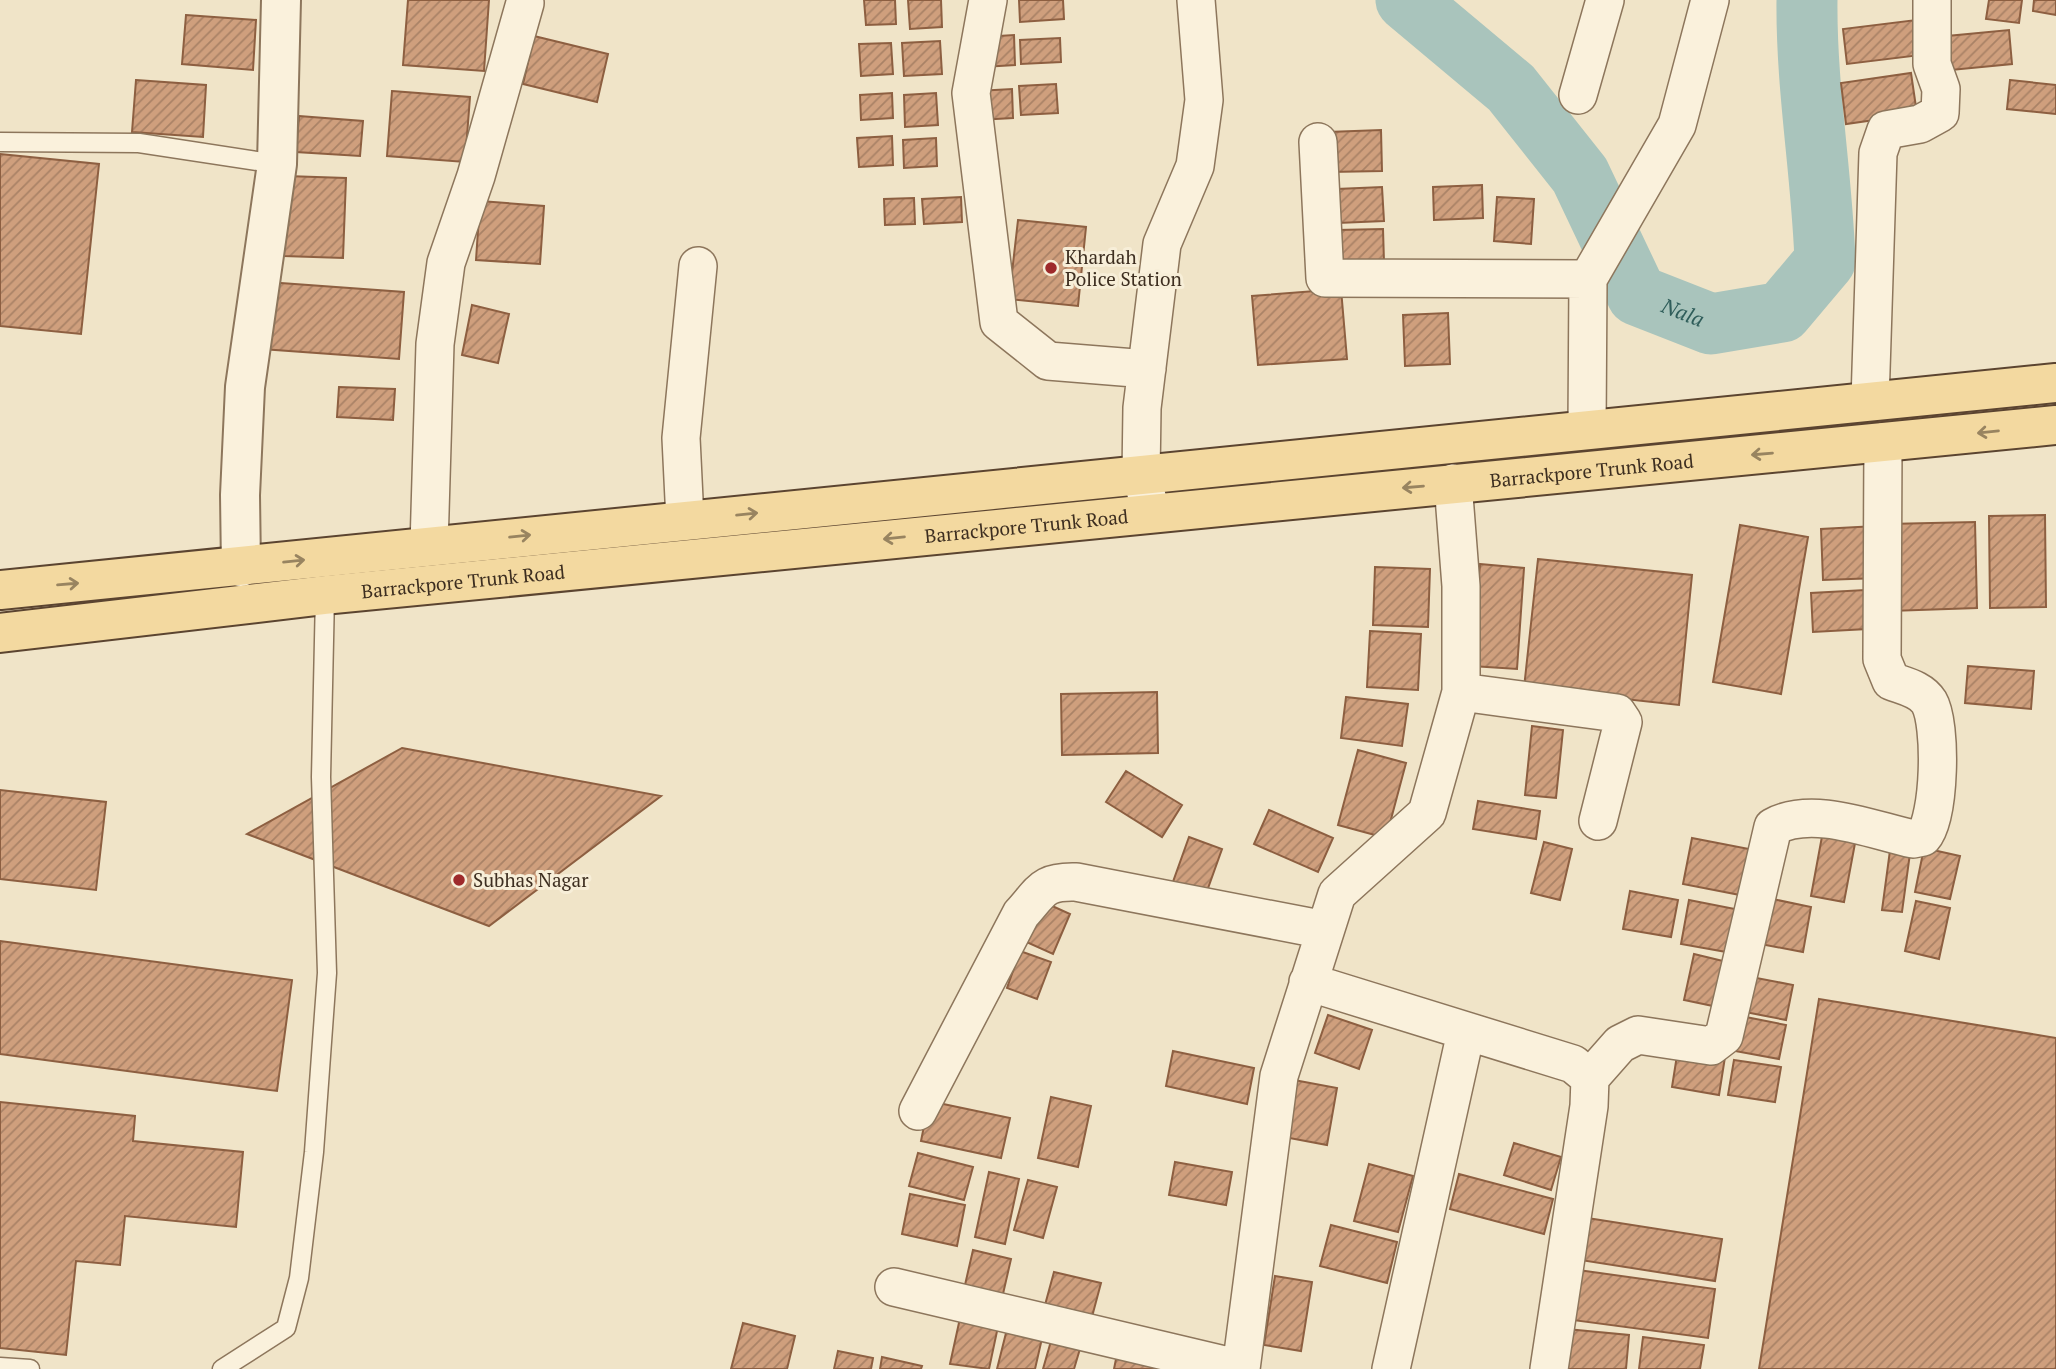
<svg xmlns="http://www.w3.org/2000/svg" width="2056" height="1369" viewBox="0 0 2056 1369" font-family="'PT Serif',serif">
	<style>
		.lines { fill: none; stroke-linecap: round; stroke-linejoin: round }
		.river { stroke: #a9c4bc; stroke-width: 61 }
		.building { fill: url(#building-hatch); stroke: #8d5f41; stroke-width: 2 }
		.service-casing { stroke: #8d765c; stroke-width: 21 }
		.minor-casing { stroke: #8d765c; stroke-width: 40 }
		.tertiary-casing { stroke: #8d765c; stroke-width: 42 }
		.primary-casing { stroke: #5b4430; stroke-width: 42 }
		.service { stroke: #faf1dc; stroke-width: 18 }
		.minor { stroke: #faf1dc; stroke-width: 37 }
		.tertiary { stroke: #faf1dc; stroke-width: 38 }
		.primary { stroke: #f3d9a0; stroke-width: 38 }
		.oneway { stroke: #988460 }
		.poi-dot { fill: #9e2a2b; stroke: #f7eed8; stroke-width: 2.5 }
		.labels { text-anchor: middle; stroke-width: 6; stroke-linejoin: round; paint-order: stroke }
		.poi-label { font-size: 19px; fill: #3d2e20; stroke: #f7eed8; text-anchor: start }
		.street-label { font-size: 19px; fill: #3d2e20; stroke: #f7eed8 }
		.water-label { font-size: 21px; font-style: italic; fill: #2f5d5a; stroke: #f7eed8 }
	</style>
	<defs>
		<pattern id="building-hatch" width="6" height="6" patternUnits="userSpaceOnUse" patternTransform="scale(1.75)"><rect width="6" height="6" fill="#cf9f7d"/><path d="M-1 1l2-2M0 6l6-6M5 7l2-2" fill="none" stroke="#a98266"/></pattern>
	</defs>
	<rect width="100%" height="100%" fill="#f0e4c8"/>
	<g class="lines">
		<path class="river" id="s1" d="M1406,0L1511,88L1580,175L1637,295L1711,324L1782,312L1825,261C1822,174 1806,88 1807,0"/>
	</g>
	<path class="building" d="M408,0H489L484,71L403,65Z
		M864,0H895L896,24L866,25Z
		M908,0H941L942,27L910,29Z
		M1019,0H1063L1064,19L1020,22Z
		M1989,0H2022L2019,23L1986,19Z
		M2034,0H2056V15L2033,11Z
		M186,15L256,20L253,70L182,64Z
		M1916,20L1921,55L1847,64L1843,29Z
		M2009,30L2012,64L1941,71L1937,37Z
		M1014,35L1015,65L983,67L982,37Z
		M534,36L608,54L597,102L523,84Z
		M1060,38L1061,62L1021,64L1020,40Z
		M940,41L942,74L904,76L902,43Z
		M891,43L893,74L861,76L859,44Z
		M1911,73L1917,114L1846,124L1841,83Z
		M136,80L206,85L203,137L132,132Z
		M2010,80L2056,85V114L2007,109Z
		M1056,84L1058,113L1021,115L1019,86Z
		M1012,89L1013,118L978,120L977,91Z
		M392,91L470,97L465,162L387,156Z
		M892,93L893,118L861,120L860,95Z
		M936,93L938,125L905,127L904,95Z
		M299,116L363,121L360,156L296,152Z
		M1381,130L1382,171L1330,172L1328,132Z
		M892,136L893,165L859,167L857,138Z
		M936,138L937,166L904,168L903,140Z
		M0,154L99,164L81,334L0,326Z
		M286,176L346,178L343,258L284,256Z
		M1482,185L1483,218L1434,220L1433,187Z
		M1382,187L1384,221L1338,223L1337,189Z
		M961,197L962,222L924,224L922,199Z
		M1497,197L1534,199L1531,244L1494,241Z
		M914,198L915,224L885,225L884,199Z
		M480,201L544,206L540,264L476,260Z
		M1018,220L1086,227L1078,306L1009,299Z
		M1383,229L1384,262L1338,263L1337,230Z
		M267,282L404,292L399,359L262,349Z
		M1341,289L1347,359L1258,365L1252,296Z
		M472,305L509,314L498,363L462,355Z
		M1448,313L1450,364L1405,366L1403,315Z
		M339,387L395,389L393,420L337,417Z
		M2045,515L2046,607L1990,608L1989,516Z
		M1975,522L1977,608L1890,611L1888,524Z
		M1740,525L1808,537L1781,694L1713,682Z
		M1876,526L1879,578L1823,580L1821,529Z
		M1538,559L1692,575L1679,705L1524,688Z
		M1480,564L1524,568L1517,669L1472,666Z
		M1375,567L1430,569L1428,627L1373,625Z
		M1865,590L1867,629L1813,632L1811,593Z
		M1370,631L1421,634L1418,690L1367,687Z
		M1968,666L2034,671L2031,709L1965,703Z
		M1157,692L1158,753L1062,755L1061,694Z
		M1346,697L1408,704L1402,746L1341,738Z
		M1532,726L1563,730L1556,798L1525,795Z
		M402,748L661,796L489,926L247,834Z
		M1358,750L1406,763L1386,838L1338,825Z
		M1126,771L1182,805L1162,837L1106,802Z
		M0,790L106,802L96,890L0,879Z
		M1478,801L1540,811L1536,839L1473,829Z
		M1269,810L1333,838L1318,872L1254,844Z
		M1823,831L1856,838L1844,902L1811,896Z
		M1189,837L1222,849L1202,905L1169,893Z
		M1692,838L1749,849L1740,895L1683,884Z
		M1544,842L1572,849L1560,900L1531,893Z
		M1891,843L1911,846L1902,912L1882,910Z
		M1924,848L1960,856L1950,899L1915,892Z
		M1630,891L1678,900L1671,937L1623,929Z
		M1763,897L1811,907L1803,952L1755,943Z
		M1039,900L1070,914L1053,954L1022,940Z
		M1689,900L1740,910L1732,953L1681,944Z
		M1916,901L1950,908L1939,959L1905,951Z
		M0,941L292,980L277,1091L0,1054Z
		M1020,951L1051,962L1037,999L1007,988Z
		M1694,954L1723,961L1713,1006L1684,1000Z
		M1746,976L1793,985L1786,1020L1740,1011Z
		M1819,999L2056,1038V1369H1759Z
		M1328,1015L1372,1030L1359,1069L1315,1053Z
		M1741,1016L1786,1025L1779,1059L1735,1051Z
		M1678,1049L1725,1057L1719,1095L1672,1087Z
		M1173,1051L1254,1068L1247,1104L1166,1086Z
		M1734,1060L1781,1067L1775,1102L1728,1095Z
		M1294,1080L1337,1088L1327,1145L1284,1137Z
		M1051,1097L1091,1106L1078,1167L1038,1158Z
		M929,1101L1010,1118L1001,1158L921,1141Z
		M0,1102L135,1116L133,1141L243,1152L236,1227L125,1216L120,1265L76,1261L66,1355L0,1348Z
		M1514,1143L1561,1157L1551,1190L1504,1175Z
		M918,1153L973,1167L964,1200L909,1186Z
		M1175,1162L1232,1172L1226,1205L1169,1195Z
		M1369,1164L1413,1176L1398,1232L1354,1221Z
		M989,1172L1019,1179L1005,1244L975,1237Z
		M1459,1174L1553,1199L1544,1234L1450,1209Z
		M1028,1180L1057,1187L1043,1238L1014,1230Z
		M910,1194L965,1205L957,1246L902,1234Z
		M1581,1217L1722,1239L1715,1281L1574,1259Z
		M1331,1225L1397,1242L1387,1283L1320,1266Z
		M973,1250L1011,1259L1000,1307L962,1298Z
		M1571,1269L1715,1289L1708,1338L1565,1319Z
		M1054,1272L1101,1283L1089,1328L1042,1316Z
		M1275,1276L1312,1282L1301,1351L1264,1345Z
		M962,1309L1000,1317L989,1369L950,1364Z
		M743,1323L795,1336L787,1369H731Z
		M1008,1325L1043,1334L1035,1369H997Z
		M1556,1328L1629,1335L1626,1369H1552Z
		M1053,1334L1082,1342L1074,1369H1043Z
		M1643,1337L1704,1345L1700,1369H1639Z
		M1118,1349L1197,1369H1114Z
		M838,1351L873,1358L871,1369H834Z
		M882,1357L922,1366L921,1369H880Z"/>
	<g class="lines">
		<g class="service-casing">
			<path id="service" d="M0,142L139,143L277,164
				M0,1367L30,1369
				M222,1369L286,1328L299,1278L314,1152L327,973L321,777L325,595"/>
		</g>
		<g class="minor-casing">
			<path id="minor" d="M988,0L971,93L999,322L1048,361L1147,369
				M1578,95L1605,0
				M1318,142L1325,278L1588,279L1587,428
				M1588,279L1677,125L1710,0
				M1870,401L1878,153L1886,130L1920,124L1940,113L1941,89L1932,64V0
				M1149,504L1141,475L1142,408L1162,244L1195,166L1204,100L1196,0
				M685,520L681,438L698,266
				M429,546L435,344L446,263L476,176L525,3
				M1461,692L1617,713L1623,722L1598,821
				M1308,982L1573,1064L1590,1078L1589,1106L1549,1369
				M1590,1078L1620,1044L1638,1035L1711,1046L1724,1036L1773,827C1812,805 1872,830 1913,839L1923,837C1940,818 1942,724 1929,702C1921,689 1904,686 1891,681L1882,659L1883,442
				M918,1111L1021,914C1042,891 1042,881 1076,882L1325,930
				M894,1287L1241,1369
				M1241,1369L1279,1076L1337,894L1427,813L1461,692V586L1453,483
				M1391,1369L1466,1032"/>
		</g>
		<g class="tertiary-casing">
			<path id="tertiary" d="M241,567L240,495L245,387L277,164L281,0"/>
		</g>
		<g class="primary-casing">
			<g id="primary">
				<path d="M0,590L2056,383"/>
				<path id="s2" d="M0,633L325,595L2056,425"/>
			</g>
		</g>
		<use href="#service" class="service"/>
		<use href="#minor" class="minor"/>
		<use href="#tertiary" class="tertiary"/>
		<use href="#primary" class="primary"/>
	</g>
	<defs><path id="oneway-shaft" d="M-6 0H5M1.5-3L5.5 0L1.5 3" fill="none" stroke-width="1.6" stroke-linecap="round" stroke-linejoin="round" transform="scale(1.75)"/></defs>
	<g class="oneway">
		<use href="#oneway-shaft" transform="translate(1988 432) rotate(174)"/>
		<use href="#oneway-shaft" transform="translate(1762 454) rotate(175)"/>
		<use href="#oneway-shaft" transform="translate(1413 487) rotate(175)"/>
		<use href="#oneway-shaft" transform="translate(747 514) rotate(-6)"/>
		<use href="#oneway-shaft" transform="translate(520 536) rotate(-6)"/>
		<use href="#oneway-shaft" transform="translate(894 538) rotate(174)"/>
		<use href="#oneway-shaft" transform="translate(294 561) rotate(-6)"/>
		<use href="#oneway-shaft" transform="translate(68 584) rotate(-5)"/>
	</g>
	<g class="poi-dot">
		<circle cx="1051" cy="268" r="7"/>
		<circle cx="459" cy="880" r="7"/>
	</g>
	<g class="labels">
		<g class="poi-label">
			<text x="1065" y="264">Khardah<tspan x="1065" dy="22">Police Station</tspan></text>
			<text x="473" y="887">Subhas Nagar</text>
		</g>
		<g class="street-label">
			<text dy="7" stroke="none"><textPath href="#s2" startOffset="1600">Barrackpore Trunk Road</textPath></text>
			<text dy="7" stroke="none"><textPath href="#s2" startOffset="1032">Barrackpore Trunk Road</textPath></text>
			<text dy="7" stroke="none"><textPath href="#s2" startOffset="466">Barrackpore Trunk Road</textPath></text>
		</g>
		<g class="water-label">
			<text dy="7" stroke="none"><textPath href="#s1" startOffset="430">Nala</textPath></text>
		</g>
	</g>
</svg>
